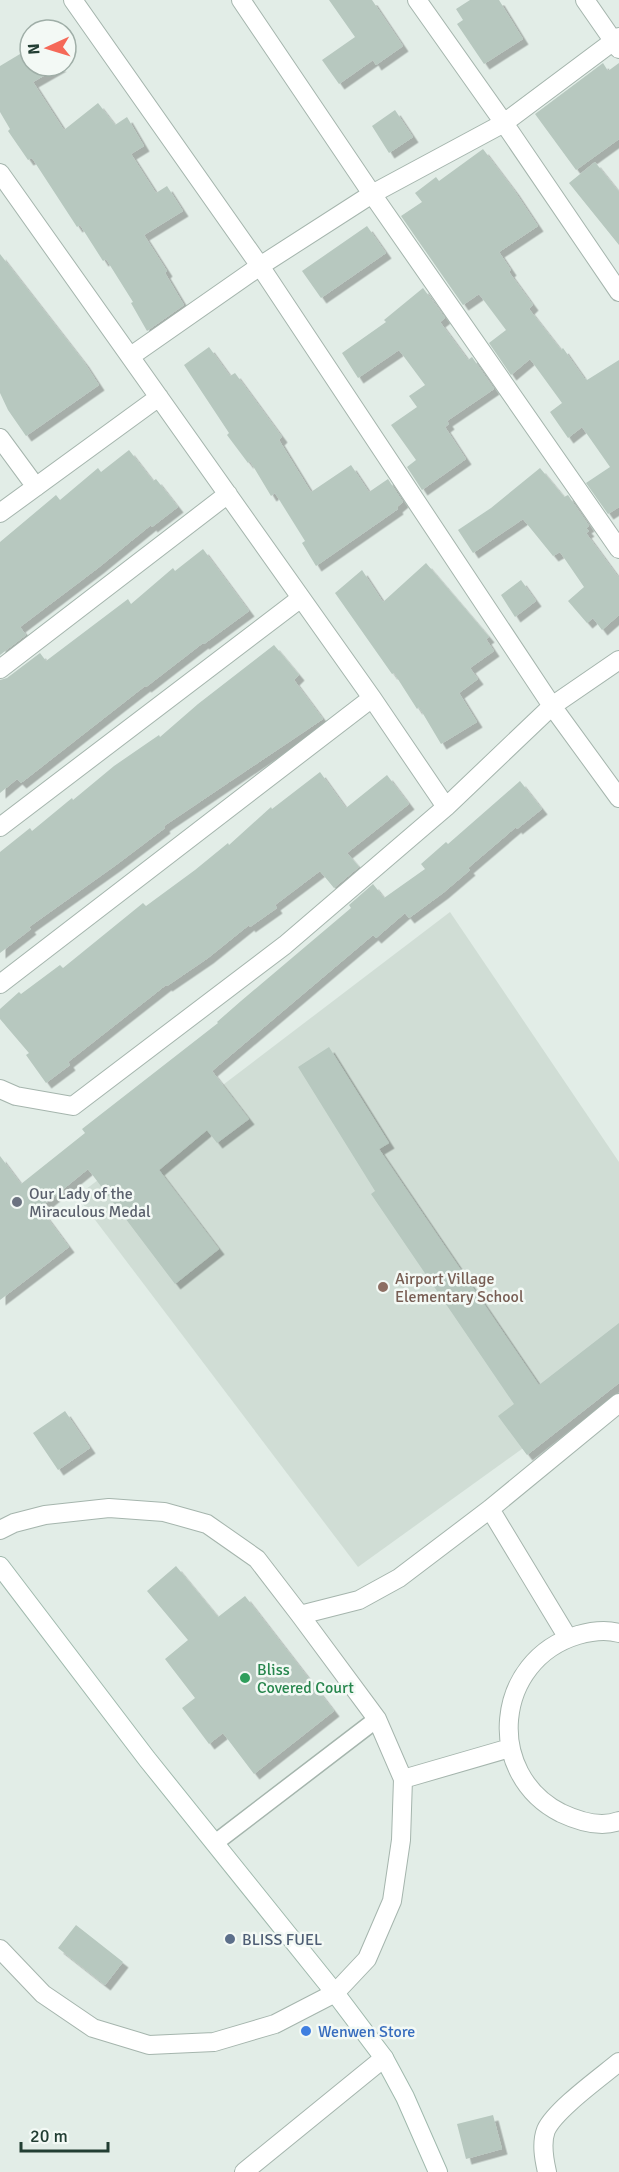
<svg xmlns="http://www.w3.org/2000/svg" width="619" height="2172" viewBox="0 0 619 2172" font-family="Signika,sans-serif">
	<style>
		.built { fill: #d0ddd5 }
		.building { fill: #b7c8bf; filter: url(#shadow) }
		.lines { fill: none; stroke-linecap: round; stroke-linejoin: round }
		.lane-casing { stroke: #a5b5ad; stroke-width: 19 }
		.street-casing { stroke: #a5b5ad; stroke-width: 20 }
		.secondary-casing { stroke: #a0b9ad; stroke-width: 20 }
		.lane { stroke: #fff; stroke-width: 16 }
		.street { stroke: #fff; stroke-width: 18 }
		.secondary { stroke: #fff; stroke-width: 18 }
		.worship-dot { fill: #6b7280; stroke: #f3f9f5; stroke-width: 2 }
		.education-dot { fill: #8d6e63; stroke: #f3f9f5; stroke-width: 2 }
		.leisure-dot { fill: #2e9e5b; stroke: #f3f9f5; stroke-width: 2 }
		.service-dot { fill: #5c6f8a; stroke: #f3f9f5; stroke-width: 2 }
		.shop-dot { fill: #3f7fe0; stroke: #f3f9f5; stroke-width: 2 }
		.labels { text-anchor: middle; stroke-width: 5; stroke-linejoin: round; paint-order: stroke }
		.worship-label { font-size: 16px; fill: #5b616d; stroke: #f3f9f5; text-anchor: start }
		.education-label { font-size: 16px; fill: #785e54; stroke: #f3f9f5; text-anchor: start }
		.leisure-label { font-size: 16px; fill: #27864d; stroke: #f3f9f5; text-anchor: start }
		.service-label { font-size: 16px; fill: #4e5e75; stroke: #f3f9f5; text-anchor: start }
		.shop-label { font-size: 16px; fill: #366cbe; stroke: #f3f9f5; text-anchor: start }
	</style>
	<defs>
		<filter id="shadow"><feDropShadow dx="5.5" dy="5.5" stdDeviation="0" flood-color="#0004"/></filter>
	</defs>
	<rect width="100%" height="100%" fill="#e2ede7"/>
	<path class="built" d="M450,912L619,1162V1379L358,1567L77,1196Z"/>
	<path class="building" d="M329,0H372L403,46L376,65L373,60L339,84L322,60L355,37Z
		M470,0H499L523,39L484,64L457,24L463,20L456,9Z
		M30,48V66H61L33,82L64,130L98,103L115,125L127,117L144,146L131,154L156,193L167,186L183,211L144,235L167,271L165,273L184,305L147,331L131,303L133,302L106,259L103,261L80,225L77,227L32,158L28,160L8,131L10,129L0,112V66Z
		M603,63L608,71L619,63V139L576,170L535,114Z
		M395,110L413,137L389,153L372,126Z
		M483,149L514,190L538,226L499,252L511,270L509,272L533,305L529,309L561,350L563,348L584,378L587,380L619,360V507L608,514L586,483L610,467L582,427L568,438L550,412L562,403L530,359L511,375L489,343L506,330L479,294L463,305L401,216L422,202L415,193L436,177L439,181Z
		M595,162L619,192V245L569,183Z
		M367,226L386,253L321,298L302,271Z
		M0,254L84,362L99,385L26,436L8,410L0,393Z
		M423,288L445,318L440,322L468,360L472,357L494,389L447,421L449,424L445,427L466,459L422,490L407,467L416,460L391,425L417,407L409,396L425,385L399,350L358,378L342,353L386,322L384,320Z
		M209,347L230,376L235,373L282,437L279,440L311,492L351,465L369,492L388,479L403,502L397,507L398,509L316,566L302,543L305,541L275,493L271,496L250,461L248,463L227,435L229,433L184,365Z
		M129,450L153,481L156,479L178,507L152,527L151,525L98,568L20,627L26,635L0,655V542L56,495L60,500L98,468L101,472Z
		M540,468L564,497L568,495L589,526L586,528L589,531L586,533L619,578V615L602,630L593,618L587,623L568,601L584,587L560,552L553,556L523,519L473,553L458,530L491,508Z
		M203,549L249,611L204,644L203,643L146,687L145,686L21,783L17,779L0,793V680L7,678L40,653L46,661L128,599L131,604L173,568L175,571Z
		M426,563L489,637L486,639L494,651L470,668L478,679L459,693L477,722L441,744L419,707L417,709L394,673L392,674L335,593L362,570L383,602Z
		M521,580L536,601L515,617L501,595Z
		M274,645L299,675L294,680L323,719L164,826L165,828L116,865L29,927L31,929L0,953V852L30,828L32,831L72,798L73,800L114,766L159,735L160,737L198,704Z
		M320,772L346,808L387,775L409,804L347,853L359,867L334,888L320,871L275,905L277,908L250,927L249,925L208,958L167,986L166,985L68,1062L70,1065L46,1083L26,1055L29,1053L0,1019V1009L19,992L21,994L60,965L63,968L143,903L146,906L195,870L228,843L229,845L271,807L272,809Z
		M520,781L542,809L517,829L516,827L468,868L470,870L443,893L409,918L405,913L376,938L373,935L212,1071L249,1119L217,1143L207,1130L159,1170L219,1249L175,1284L88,1169L40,1208L69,1247L0,1300V1156L21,1184L85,1133L82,1129L218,1023L217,1022L241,1001L351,908L349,905L373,884L384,898L425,869L421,864L446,842L448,844Z
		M329,1047L389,1143L379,1149L539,1385L619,1323V1383L527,1455L498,1416L514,1404L371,1194L375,1191L298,1067Z
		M65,1411L90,1448L58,1470L33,1433Z
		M176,1566L218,1617L245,1596L334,1711L254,1774L223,1733L209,1744L182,1708L195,1698L165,1659L188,1640L147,1591Z
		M76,1925L123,1962L105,1985L58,1948Z
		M493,2115L502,2149L466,2159L457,2124Z"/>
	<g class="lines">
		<g class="lane-casing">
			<path id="lane" d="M215,1843L377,1719"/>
		</g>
		<g class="street-casing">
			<path id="street" d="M73,0L260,266L552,706L619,798
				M241,0L372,194L619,549
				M417,0L504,123L619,292
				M585,0L619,49
				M0,173L372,698L446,807
				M131,356L260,266L372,194L504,123L619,37
				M0,438L36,487
				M0,513L159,397
				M0,669L228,494
				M0,827L301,598
				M0,984L372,698
				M0,1089L16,1096L73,1106L285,945L446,807L552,706L619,660
				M490,1509L568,1638
				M0,1530L14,1523L45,1515L109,1508L164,1512L207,1524L257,1559L300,1615L377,1719L403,1779L401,1840L392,1901L367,1959L335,1993L275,2024L214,2042L149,2045L93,2028L43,1994L0,1949
				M300,1615L359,1600L399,1578L490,1509L619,1403
				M619,1633C605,1629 592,1631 578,1635C494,1660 484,1774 561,1813C578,1821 601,1828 619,1821
				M403,1779L510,1748
				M244,2172L384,2058
				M547,2172C544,2159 541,2143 546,2130C555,2110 601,2077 619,2062"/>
		</g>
		<g class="secondary-casing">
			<path id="secondary" d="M0,1566L147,1759L335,1993L384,2058L405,2097L438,2172"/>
		</g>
		<use href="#lane" class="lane"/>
		<use href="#street" class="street"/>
		<use href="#secondary" class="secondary"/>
	</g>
	<circle class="worship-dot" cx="17" cy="1202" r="6"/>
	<circle class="education-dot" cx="383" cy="1287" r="6"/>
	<circle class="leisure-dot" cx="245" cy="1678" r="6"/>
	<circle class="service-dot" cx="230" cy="1939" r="6"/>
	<circle class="shop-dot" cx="306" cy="2031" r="6"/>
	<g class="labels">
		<g class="worship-label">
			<text x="29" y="1199">Our Lady of the<tspan x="29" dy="18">Miraculous Medal</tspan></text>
		</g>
		<g class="education-label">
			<text x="395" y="1284">Airport Village<tspan x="395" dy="18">Elementary School</tspan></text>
		</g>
		<g class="leisure-label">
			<text x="257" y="1675">Bliss<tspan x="257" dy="18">Covered Court</tspan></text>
		</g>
		<g class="service-label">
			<text x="242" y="1945">BLISS FUEL</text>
		</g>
		<g class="shop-label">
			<text x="318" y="2037">Wenwen Store</text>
		</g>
	</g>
	<g transform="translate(48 48) rotate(266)"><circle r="28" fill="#f3f9f5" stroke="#9faea7" stroke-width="1.5"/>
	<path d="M0-4.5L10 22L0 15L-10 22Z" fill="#f56958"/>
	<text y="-9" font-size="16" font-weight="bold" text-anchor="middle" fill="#223e33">N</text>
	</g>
	<path d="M21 2142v9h87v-9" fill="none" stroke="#223e33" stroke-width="3"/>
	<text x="30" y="2142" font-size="18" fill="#223e33" stroke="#f3f9f5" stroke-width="4.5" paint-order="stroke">20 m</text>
</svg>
